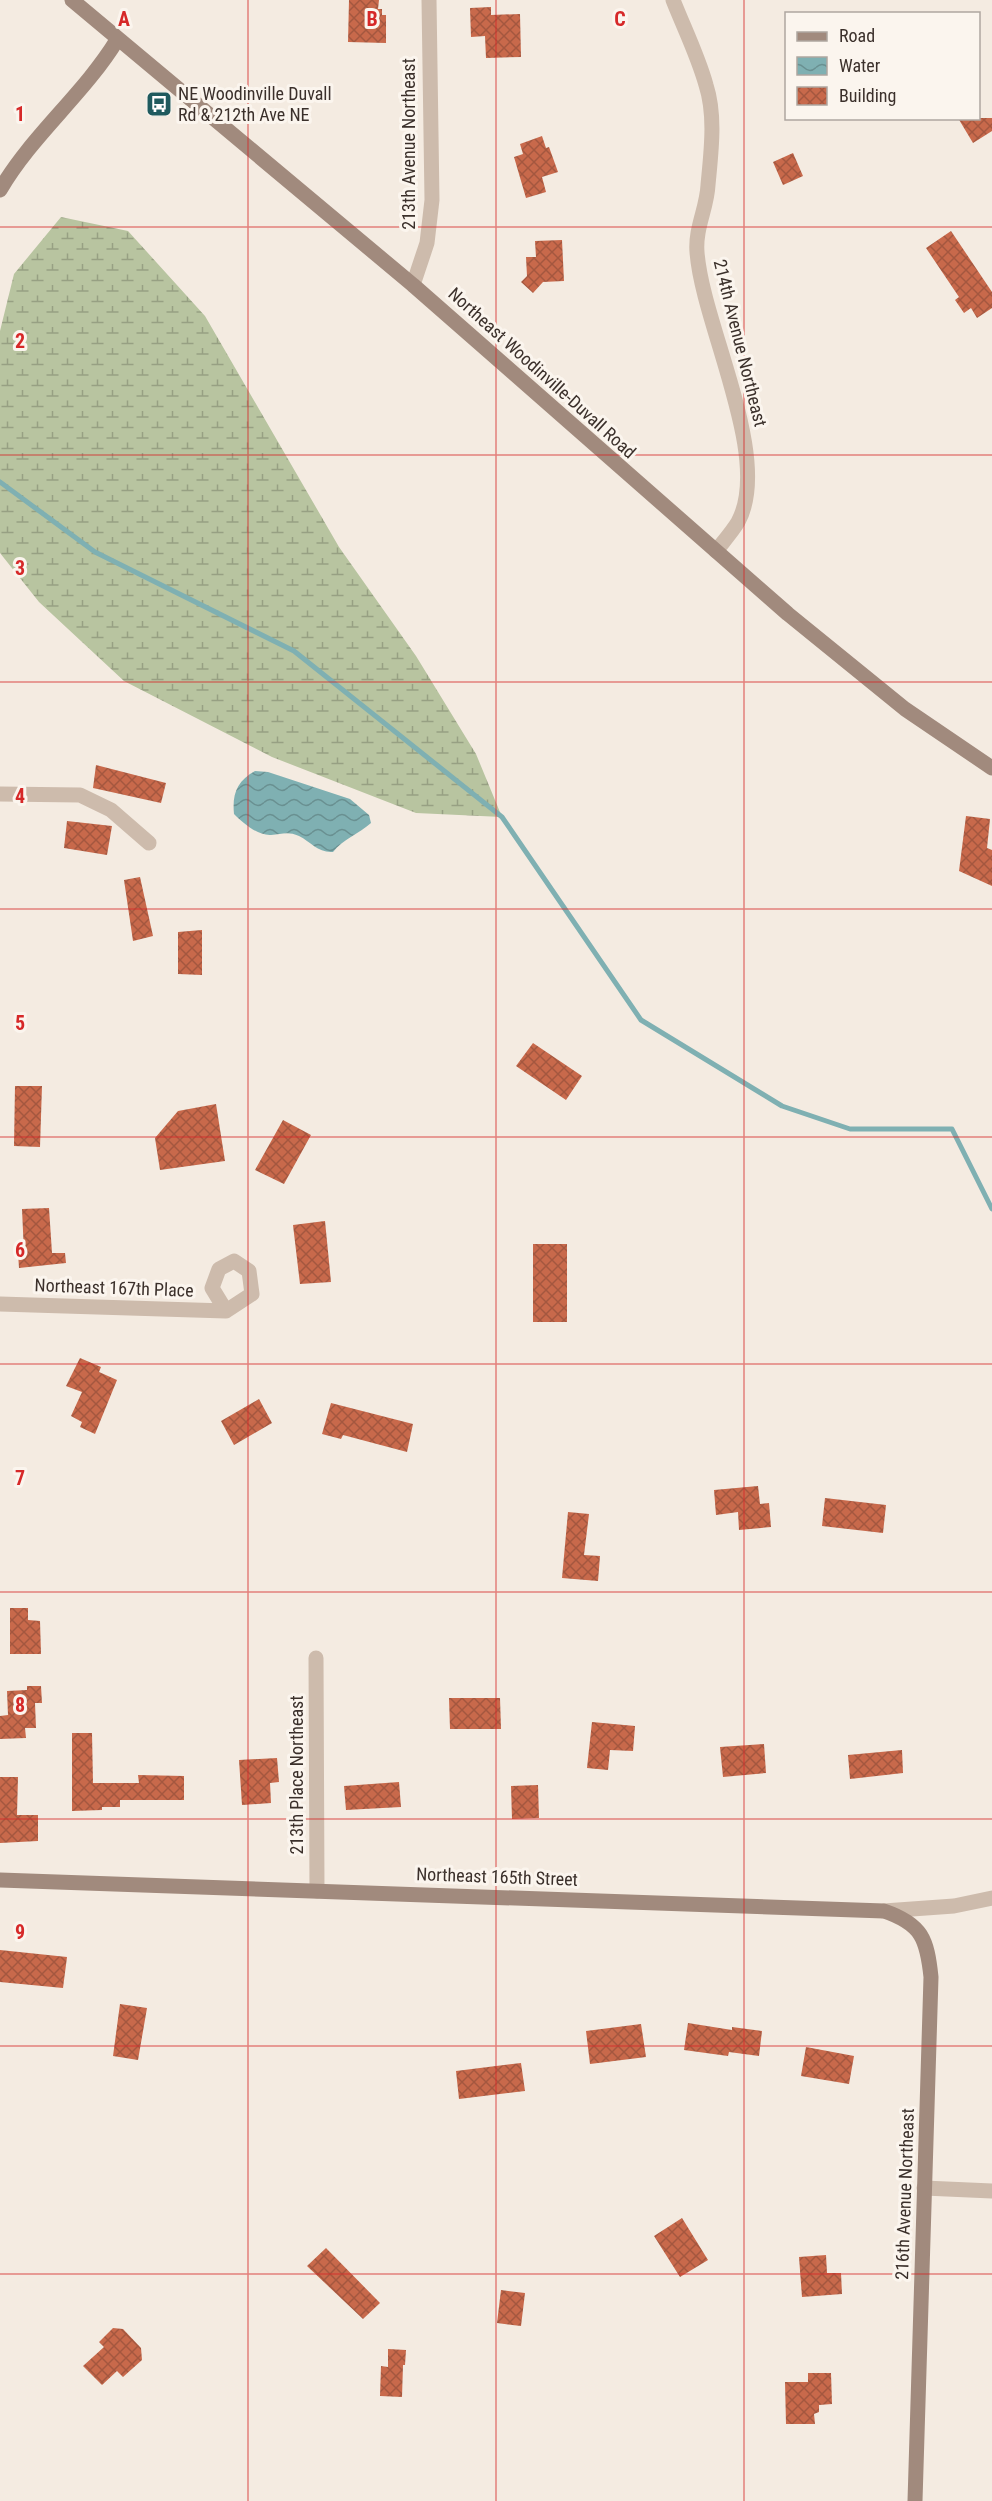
<svg xmlns="http://www.w3.org/2000/svg" width="992" height="2501" viewBox="0 0 992 2501" font-family="'Roboto Condensed',sans-serif">
	<style>
		.wetland { fill: url(#wetland-marsh) }
		.water { fill: url(#water-waves) }
		.lines { fill: none; stroke-linecap: round; stroke-linejoin: round }
		.stream { stroke: #7fb0b2; stroke-width: 5 }
		.building { fill: url(#building-cross-hatch) }
		.street { stroke: #cdbbac; stroke-width: 15 }
		.secondary { stroke: #a18a7d; stroke-width: 15 }
		.grid { fill: none; stroke: #d62828; stroke-width: 1.5; stroke-opacity: 0.55 }
		.labels { text-anchor: middle; stroke-width: 6; stroke-linejoin: round; paint-order: stroke }
		.poi-label { font-size: 18px; fill: #3b302b; stroke: #fbf5ee; text-anchor: start }
		.street-label { font-size: 18px; fill: #3b302b; stroke: #fbf5ee }
		.grid-label { font-size: 20px; text-anchor: middle; font-weight: bold; fill: #d62828; stroke: #fbf5ee; stroke-width: 6; stroke-linejoin: round; paint-order: stroke }
	</style>
	<defs>
		<pattern id="wetland-marsh" width="20" height="14" patternUnits="userSpaceOnUse" patternTransform="scale(1.5)"><rect width="20" height="14" fill="#b8c4a0"/><path d="M1 5h8M5 5V1M11 12h8M15 12V8" fill="none" stroke="#97a083"/></pattern>
		<pattern id="water-waves" width="16" height="10" patternUnits="userSpaceOnUse" patternTransform="scale(1.5)"><rect width="16" height="10" fill="#7fb0b2"/><path d="M0 5q4-4 8 0t8 0" fill="none" stroke="#699091"/></pattern>
		<pattern id="building-cross-hatch" width="8" height="8" patternUnits="userSpaceOnUse" patternTransform="scale(1.5)"><rect width="8" height="8" fill="#c8694b"/><path d="M0 0l8 8M0 8l8-8" fill="none" stroke="#a4573f"/></pattern>
	</defs>
	<rect width="100%" height="100%" fill="#f4ebe1"/>
	<path class="wetland" d="M61,217L128,231L205,316L339,547L416,656L476,754L502,817L416,813L272,757L124,681L39,602L0,553V331L14,274Z"/>
	<path class="water" d="M255,771L268,772L350,799L369,815L371,823C359,834 343,839 333,852C318,853 311,842 299,836C288,831 282,834 271,835C258,836 243,823 234,814C232,794 237,781 255,771Z"/>
	<g class="lines">
		<path class="stream" d="M0,482L95,552L294,651L502,817L641,1020L782,1106L850,1129H952L992,1209"/>
	</g>
	<path class="building" d="M349,0H379L378,9H382V15H386V43L348,42Z
		M491,7V15L520,14L521,57L486,58L485,36L471,37L470,8Z
		M958,118H992V131L973,143Z
		M542,136L546,148L549,147L558,172L542,177L546,192L526,198L514,157L523,154L520,144Z
		M793,153L803,176L783,185L773,162Z
		M951,231L992,292V308L977,318L971,308L964,313L955,300L959,297L926,248Z
		M562,240L564,281L543,282L533,293L521,282L527,276L526,257H536L535,241Z
		M96,765L166,783L161,803L93,788Z
		M966,816L990,819L987,848L992,850V886L959,871Z
		M67,821L112,826L107,855L64,848Z
		M140,877L153,936L133,941L124,880Z
		M202,930V975L178,974V932Z
		M533,1043L582,1076L566,1100L516,1066Z
		M15,1086H42L40,1147L14,1146Z
		M216,1104L225,1161L160,1170L155,1138L178,1111Z
		M283,1120L311,1135L284,1184L255,1170Z
		M49,1208L52,1253H65L66,1263L19,1268L18,1253H24L22,1209Z
		M325,1221L331,1282L300,1284L293,1225Z
		M533,1244H567V1322H533Z
		M80,1358L101,1367L99,1372L117,1380L95,1434L80,1427L82,1422L71,1416L82,1392L66,1386Z
		M259,1399L272,1423L234,1445L221,1421Z
		M331,1403L413,1424L407,1452L343,1435L341,1439L322,1434Z
		M758,1486L760,1504L769,1503L771,1527L739,1530L738,1512L716,1515L714,1490Z
		M825,1498L886,1505L883,1533L822,1526Z
		M568,1512L589,1514L584,1555L600,1556L598,1581L562,1578Z
		M10,1608H28V1620L40,1621L41,1654H10Z
		M27,1686H41L42,1703H35L36,1728H25L26,1738L0,1739V1716L8,1715L7,1691L27,1690Z
		M449,1698H500L501,1729H450Z
		M592,1722L635,1726L633,1751L610,1750L608,1770L587,1768Z
		M72,1733H92L93,1783H139L138,1775L184,1776V1800H120V1807H102V1810L72,1811Z
		M764,1744L766,1773L723,1777L720,1747Z
		M902,1750L903,1773L850,1779L848,1755Z
		M277,1758L279,1782L270,1783L271,1803L242,1805L239,1760Z
		M0,1777H18L17,1815H38V1841L0,1843Z
		M399,1782L401,1807L346,1810L344,1786Z
		M538,1785L539,1818L512,1819L511,1786Z
		M0,1950L67,1957L63,1988L0,1982Z
		M120,2004L147,2008L138,2060L113,2056Z
		M688,2023L732,2030V2027L762,2031L759,2056L729,2052L728,2056L684,2050Z
		M641,2024L646,2057L590,2064L586,2031Z
		M806,2047L854,2056L849,2084L801,2076Z
		M521,2063L525,2091L459,2099L456,2071Z
		M682,2218L708,2260L680,2277L654,2236Z
		M326,2248L380,2303L363,2319L307,2266Z
		M826,2255L827,2273H841L842,2294L802,2297L799,2257Z
		M501,2290L525,2293L521,2326L497,2323Z
		M113,2328L123,2329L141,2348L142,2360L123,2377L117,2371L102,2385L83,2366L104,2347L99,2342Z
		M388,2349L406,2350L405,2365H403L402,2397L380,2396L381,2366L388,2367Z
		M808,2373H831L832,2404L819,2405V2412L814,2414L815,2424H786L785,2382H808Z"/>
	<g class="lines">
		<path class="street" d="M673,0C684,28 698,56 706,85C716,116 711,152 708,185C707,208 695,228 697,252C702,324 773,458 738,522C732,532 723,542 716,551
			M413,285L427,243L432,200L429,0
			M0,794L80,795L111,810L149,843
			M0,1304L226,1311L252,1294L249,1271L234,1261L219,1269L212,1288L226,1311
			M316,1658L317,1891
			M884,1911L954,1906L992,1898
			M924,2188L992,2191"/>
		<path class="secondary" d="M72,0L413,285L788,614L905,709L992,768
			M0,190C32,135 84,94 117,40
			M0,1880L884,1911C922,1924 927,1939 931,1977L915,2501"/>
	</g>
	<path class="grid" d="M248,0V2501M496,0V2501M744,0V2501M0,227H992M0,455H992M0,682H992M0,909H992M0,1137H992M0,1364H992M0,1592H992M0,1819H992M0,2046H992M0,2274H992"/>
	<defs>
		<g id="bus-square" transform="scale(1.35)"><rect x="-9" y="-9" width="18" height="18" rx="4" fill="#1f5a5e" stroke="#fbf5ee"/><path d="M-5-6H5V4H4V6H2V4H-2V6H-4V4H-5ZM-3.5-4V0h7V-4ZM-3.5 1.2v1.5H-2V1.2ZM2 1.2v1.5H3.5V1.2Z" fill="#fff"/></g>
	</defs>
	<g fill-rule="evenodd">
		<use href="#bus-square" x="159" y="104"/>
	</g>
	<g class="labels">
		<g class="poi-label">
			<text x="178" y="100">NE Woodinville Duvall<tspan x="178" dy="21">Rd &amp; 212th Ave NE</tspan></text>
		</g>
		<g class="street-label">
			<text transform="translate(409 144) rotate(-90)" y="6">213th Avenue Northeast</text>
			<text transform="translate(740 343) rotate(76)" y="6">214th Avenue Northeast</text>
			<text transform="translate(542 373) rotate(42)" y="6">Northeast Woodinville-Duvall Road</text>
			<text transform="translate(114 1288) rotate(2)" y="6">Northeast 167th Place</text>
			<text transform="translate(297 1775) rotate(-90)" y="6">213th Place Northeast</text>
			<text transform="translate(497 1877) rotate(2)" y="6">Northeast 165th Street</text>
			<text transform="translate(905 2194) rotate(-88)" y="6">216th Avenue Northeast</text>
		</g>
	</g>
	<g class="grid-label">
		<text x="124" y="26">A</text>
		<text x="372" y="26">B</text>
		<text x="620" y="26">C</text>
		<text x="20" y="121">1</text>
		<text x="20" y="348">2</text>
		<text x="20" y="575">3</text>
		<text x="20" y="803">4</text>
		<text x="20" y="1030">5</text>
		<text x="20" y="1257">6</text>
		<text x="20" y="1485">7</text>
		<text x="20" y="1712">8</text>
		<text x="20" y="1939">9</text>
	</g>
	<rect x="785" y="12" width="195" height="108" fill="#fbf5ee" stroke="#aea6a0" stroke-width="1.5"/>
	<rect x="797" y="32" width="30" height="9" fill="#a18a7d" stroke="#aea6a0" stroke-width="1.5"/>
	<text x="839" y="42" font-size="18" fill="#3b302b">Road</text>
	<rect x="797" y="57" width="30" height="18" fill="url(#water-waves)" stroke="#aea6a0" stroke-width="1.5"/>
	<text x="839" y="72" font-size="18" fill="#3b302b">Water</text>
	<rect x="797" y="87" width="30" height="18" fill="url(#building-cross-hatch)" stroke="#aea6a0" stroke-width="1.5"/>
	<text x="839" y="102" font-size="18" fill="#3b302b">Building</text>
</svg>
